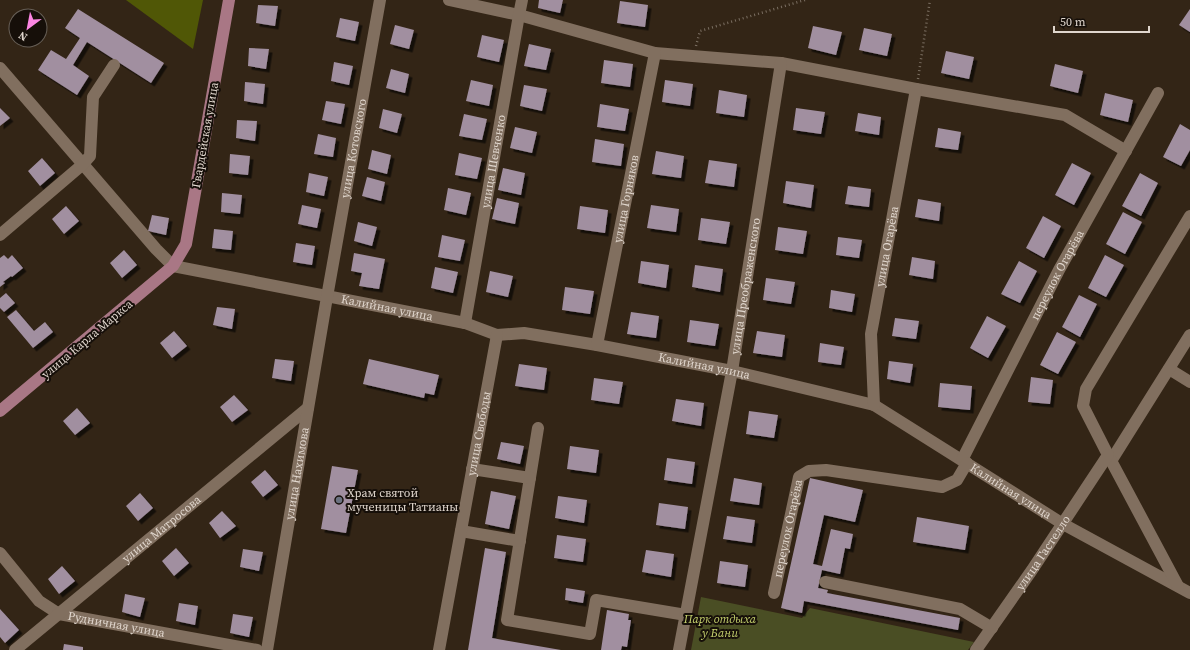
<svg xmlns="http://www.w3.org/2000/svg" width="1190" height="650" viewBox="0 0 1190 650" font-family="'Source Serif 4',serif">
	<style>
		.green { fill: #4a4e24 }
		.forest { fill: #505706 }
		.building { fill: #a18fa0; filter: url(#shadow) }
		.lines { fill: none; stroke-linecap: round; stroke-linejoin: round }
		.path { stroke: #7b6f62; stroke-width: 2.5; stroke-dasharray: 1 3; stroke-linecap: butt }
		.minor { stroke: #816f5f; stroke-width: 12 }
		.major { stroke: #a97785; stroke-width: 12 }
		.worship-dot { fill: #6b7280; stroke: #160f09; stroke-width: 1.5 }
		.labels { text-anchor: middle; stroke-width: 4; stroke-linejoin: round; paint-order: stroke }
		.street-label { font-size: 12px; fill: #e0d6cd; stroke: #160f09 }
		.poi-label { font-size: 12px; fill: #e0d6cd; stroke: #160f09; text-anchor: start }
		.park-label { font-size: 12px; font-style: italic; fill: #c6d26e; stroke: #160f09 }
	</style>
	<defs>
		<filter id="shadow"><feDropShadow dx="3.5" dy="3.5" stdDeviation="0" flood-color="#0009"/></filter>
	</defs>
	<rect width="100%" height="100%" fill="#332516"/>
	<path class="green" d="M701,597L802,618L810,608L974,642L968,650H691Z"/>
	<path class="forest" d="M126,0H203L193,49Z"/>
	<path class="building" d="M539,0H563L560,13L538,8Z
		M620,1L648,5L645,27L617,23Z
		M258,5L278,6L275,26L256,23Z
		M78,9L164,63L151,83L87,42L73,65L89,76L77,95L38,70L51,50L66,59L80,38L65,28Z
		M1190,9V32L1179,25Z
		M340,18L359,22L355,41L336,37Z
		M395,25L414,30L409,49L390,44Z
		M813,26L842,32L836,55L808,48Z
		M864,28L892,34L887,56L859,50Z
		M482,35L504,40L499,62L477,57Z
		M529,44L551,49L546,70L524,66Z
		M249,48L269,49L266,69L248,66Z
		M946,51L974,57L969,79L941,73Z
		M604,60L633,64L630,87L601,83Z
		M334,62L353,66L349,85L331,81Z
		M1055,64L1083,71L1078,93L1050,86Z
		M391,69L409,74L405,93L386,88Z
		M471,80L493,85L489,106L466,101Z
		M665,80L693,84L690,106L662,102Z
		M245,82L265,84L263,104L244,101Z
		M524,85L547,89L542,111L520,106Z
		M719,90L747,95L744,117L716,113Z
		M1105,93L1133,100L1128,122L1100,115Z
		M326,101L345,104L341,124L322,120Z
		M600,104L629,109L625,131L597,127Z
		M0,108L10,118L0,126Z
		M796,108L825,112L821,134L793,130Z
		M383,109L402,114L397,133L379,128Z
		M858,113L881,117L879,135L855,131Z
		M464,114L487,119L482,140L459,136Z
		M237,120L257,121L255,141L236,138Z
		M1180,124L1190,130V150L1181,166L1163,157Z
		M515,127L537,132L532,153L510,148Z
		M938,128L961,132L958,150L935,147Z
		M318,134L336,138L333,157L314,154Z
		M595,139L624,144L621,166L592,162Z
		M372,150L391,155L387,174L368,169Z
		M656,151L684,156L681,178L652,174Z
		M459,153L482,158L477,179L455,175Z
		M230,154L250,156L248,175L229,173Z
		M42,158L55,173L40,186L28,171Z
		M709,160L737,164L734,187L705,183Z
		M1072,163L1091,173L1074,205L1055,195Z
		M503,168L525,173L521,195L498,190Z
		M309,173L328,177L324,196L306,192Z
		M1140,173L1158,183L1141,216L1122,206Z
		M367,177L385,182L381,201L362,196Z
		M786,181L814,185L811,208L783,203Z
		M848,186L871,189L869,207L845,204Z
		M448,188L471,193L466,215L444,210Z
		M222,193L242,195L240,214L221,212Z
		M497,198L519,203L515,224L492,219Z
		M918,199L941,203L939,221L915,217Z
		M302,205L321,209L317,228L298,224Z
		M651,205L679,209L676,232L647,228Z
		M66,206L79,221L64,234L52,219Z
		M580,206L608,210L605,233L577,229Z
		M1123,212L1142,222L1125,254L1106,244Z
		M152,215L169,218L166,235L148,231Z
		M1043,216L1061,226L1044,258L1026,248Z
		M701,218L730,222L726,244L698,240Z
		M358,222L377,227L372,246L354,241Z
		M778,227L807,231L803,254L775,250Z
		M214,229L233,231L231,250L212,248Z
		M442,235L465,240L460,261L438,257Z
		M838,237L862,240L859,258L836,255Z
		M296,243L315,246L312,265L293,262Z
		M124,250L137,265L122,278L110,263Z
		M354,253L385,259L379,289L359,286L362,273L351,271Z
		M4,255L8,259L12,255L23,268L12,277L11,276L3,282L5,283L0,287V258Z
		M1105,255L1124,265L1106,297L1088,288Z
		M912,257L935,261L933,279L909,275Z
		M641,261L669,265L666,288L638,283Z
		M1019,261L1037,271L1020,303L1001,294Z
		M695,265L723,269L720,292L692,287Z
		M435,267L458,272L453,293L431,288Z
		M490,271L513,276L508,297L486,292Z
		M766,278L795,282L791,304L763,300Z
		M565,287L594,291L590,314L562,310Z
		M831,290L855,294L852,312L829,308Z
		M6,293L15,303L4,312L0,308V298Z
		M1079,295L1097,304L1080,337L1062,327Z
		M217,307L235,309L232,329L213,325Z
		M16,310L34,331L45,322L53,332L33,348L7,317Z
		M631,312L659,316L656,338L627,334Z
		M987,316L1006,326L988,358L970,348Z
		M895,318L919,321L916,339L892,336Z
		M690,320L719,324L715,346L687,342Z
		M174,331L187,346L172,358L160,343Z
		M757,331L785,335L782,357L753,353Z
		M1057,332L1076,342L1058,374L1040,365Z
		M820,343L844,347L841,365L818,362Z
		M275,359L294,361L291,381L272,378Z
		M369,359L439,375L434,395L425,393L424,398L363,384Z
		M889,361L913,364L910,383L887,379Z
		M519,364L547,368L544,390L515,386Z
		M1031,377L1053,380L1050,404L1028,402Z
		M594,378L623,382L619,404L591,400Z
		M940,383L972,386L970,410L938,407Z
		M234,395L248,410L232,422L220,407Z
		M676,399L704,403L701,426L672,421Z
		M77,408L90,423L75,435L63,421Z
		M749,411L778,415L774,438L746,434Z
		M501,442L524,446L520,464L497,459Z
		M570,446L599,450L596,473L567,469Z
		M667,458L695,462L692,484L664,480Z
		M332,466L358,470L346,533L321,529Z
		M265,470L278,485L263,497L251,482Z
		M734,478L762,483L759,505L730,501Z
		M810,478L863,490L855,522L824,515L813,564L822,566L831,529L853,534L850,549L845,548L840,574L822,570L818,588L828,590L827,593L960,618L958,630L804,601L802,613L781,608Z
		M491,491L516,496L509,529L485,524Z
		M140,493L153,508L138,521L126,506Z
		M558,496L587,500L584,523L555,518Z
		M659,503L688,507L685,529L656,525Z
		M222,511L236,526L220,538L209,523Z
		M727,516L755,520L752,543L723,539Z
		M917,517L969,526L965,550L913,542Z
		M557,535L586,539L583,562L554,558Z
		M176,548L189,563L174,576L162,561Z
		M485,548L506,552L492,638L561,650H468Z
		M243,549L263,552L259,571L240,567Z
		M646,550L674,554L671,577L642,572Z
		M720,561L748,565L745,587L717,583Z
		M62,566L75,581L59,594L48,579Z
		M566,588L585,591L583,603L565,600Z
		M125,594L145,598L140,617L122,612Z
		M179,603L198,606L195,625L176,621Z
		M0,609L19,630L5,643L0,637Z
		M607,610L629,614L628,620H631L627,647L622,646L621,650H601Z
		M233,614L253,617L249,637L230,633Z
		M64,644L83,647V650H63Z"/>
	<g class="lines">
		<path class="path" d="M696,46L700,31L805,0
			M918,79L930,0"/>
		<g class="minor">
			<path d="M449,0L519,15L655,53L781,63L916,89L1065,115L1126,151"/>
			<path id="s1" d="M0,68L156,249L173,266L465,323L497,335L524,333L597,345L732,371L874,405L1063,524L1190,593"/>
			<path d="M0,235L82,165L90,156L93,97L114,65"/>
			<path id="s2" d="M465,323L519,15L522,0"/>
			<path id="s3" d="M597,345L655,53"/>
			<path d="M1169,369L1190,382"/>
			<path id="s4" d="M874,405L871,334L916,89"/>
			<path d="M538,428L507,620L590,634L596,600L686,615"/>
			<path id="s5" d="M962,460L1059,270L1158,93"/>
			<path d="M1111,461L1190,335"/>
			<path d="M472,469L530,478"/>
			<path d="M461,531L520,541"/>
			<path id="s6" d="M0,553L39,601L59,614L257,650"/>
			<path d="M825,582L960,609L992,628"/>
			<path d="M1178,586L1108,455L1083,406L1086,389L1190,216"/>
			<path id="s7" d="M774,593L799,477L809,471L826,470L942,487L957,480L967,463"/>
			<path id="s8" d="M15,650L308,408"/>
			<path id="s9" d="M267,650L327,297L380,0"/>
			<path id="s10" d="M439,650L497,335"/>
			<path id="s11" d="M679,650L732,371L781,63"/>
			<path id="s12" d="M976,650L1032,570L1108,455"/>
		</g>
		<path class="major" d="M0,411L173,266L186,244L229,0"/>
	</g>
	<circle class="worship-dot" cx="339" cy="500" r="4"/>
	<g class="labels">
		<g class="street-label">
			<text transform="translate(205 135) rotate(-80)" y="4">Гвардейская улица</text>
			<text dy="4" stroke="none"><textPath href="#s9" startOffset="509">улица Котовского</textPath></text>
			<text dy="4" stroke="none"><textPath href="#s2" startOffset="164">улица Шевченко</textPath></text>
			<text dy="4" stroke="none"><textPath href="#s3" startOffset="149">улица Горняков</textPath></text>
			<text dy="4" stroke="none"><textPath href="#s4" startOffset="160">улица Огарёва</textPath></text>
			<text dy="4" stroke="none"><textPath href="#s5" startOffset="208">переулок Огарёва</textPath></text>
			<text dy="4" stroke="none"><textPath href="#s11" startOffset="370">улица Преображенского</textPath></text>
			<text dy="4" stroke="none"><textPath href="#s1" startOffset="481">Калийная улица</textPath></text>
			<text transform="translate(87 339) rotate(-40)" y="4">улица Карла Маркса</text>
			<text dy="4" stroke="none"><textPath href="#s1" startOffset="805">Калийная улица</textPath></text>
			<text dy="4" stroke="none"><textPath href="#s10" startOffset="220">улица Свободы</textPath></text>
			<text dy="4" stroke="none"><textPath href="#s9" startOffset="179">улица Нахимова</textPath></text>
			<text dy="4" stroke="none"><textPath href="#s1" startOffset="1141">Калийная улица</textPath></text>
			<text dy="4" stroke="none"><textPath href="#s8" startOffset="190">улица Матросова</textPath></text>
			<text dy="4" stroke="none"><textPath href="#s7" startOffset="66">переулок Огарёва</textPath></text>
			<text dy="4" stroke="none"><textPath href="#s12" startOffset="118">улица Гастелло</textPath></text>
			<text dy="4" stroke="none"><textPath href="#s6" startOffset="144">Рудничная улица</textPath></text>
		</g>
		<g class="poi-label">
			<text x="347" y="497">Храм святой<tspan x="347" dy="14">мученицы Татианы</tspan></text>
		</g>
		<g class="park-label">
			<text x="720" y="623">Парк отдыха<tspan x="720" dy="14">у Бани</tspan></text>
		</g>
	</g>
	<g transform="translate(28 28) rotate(212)"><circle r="19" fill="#160f09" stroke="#675f57"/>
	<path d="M0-3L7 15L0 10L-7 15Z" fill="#fc86e3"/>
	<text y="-6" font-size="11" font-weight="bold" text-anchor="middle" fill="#e0d6cd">N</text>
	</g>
	<path d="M1054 26v6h95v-6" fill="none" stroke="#e0d6cd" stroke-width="2"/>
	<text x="1060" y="26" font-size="12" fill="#e0d6cd" stroke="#160f09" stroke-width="3" paint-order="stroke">50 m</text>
</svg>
